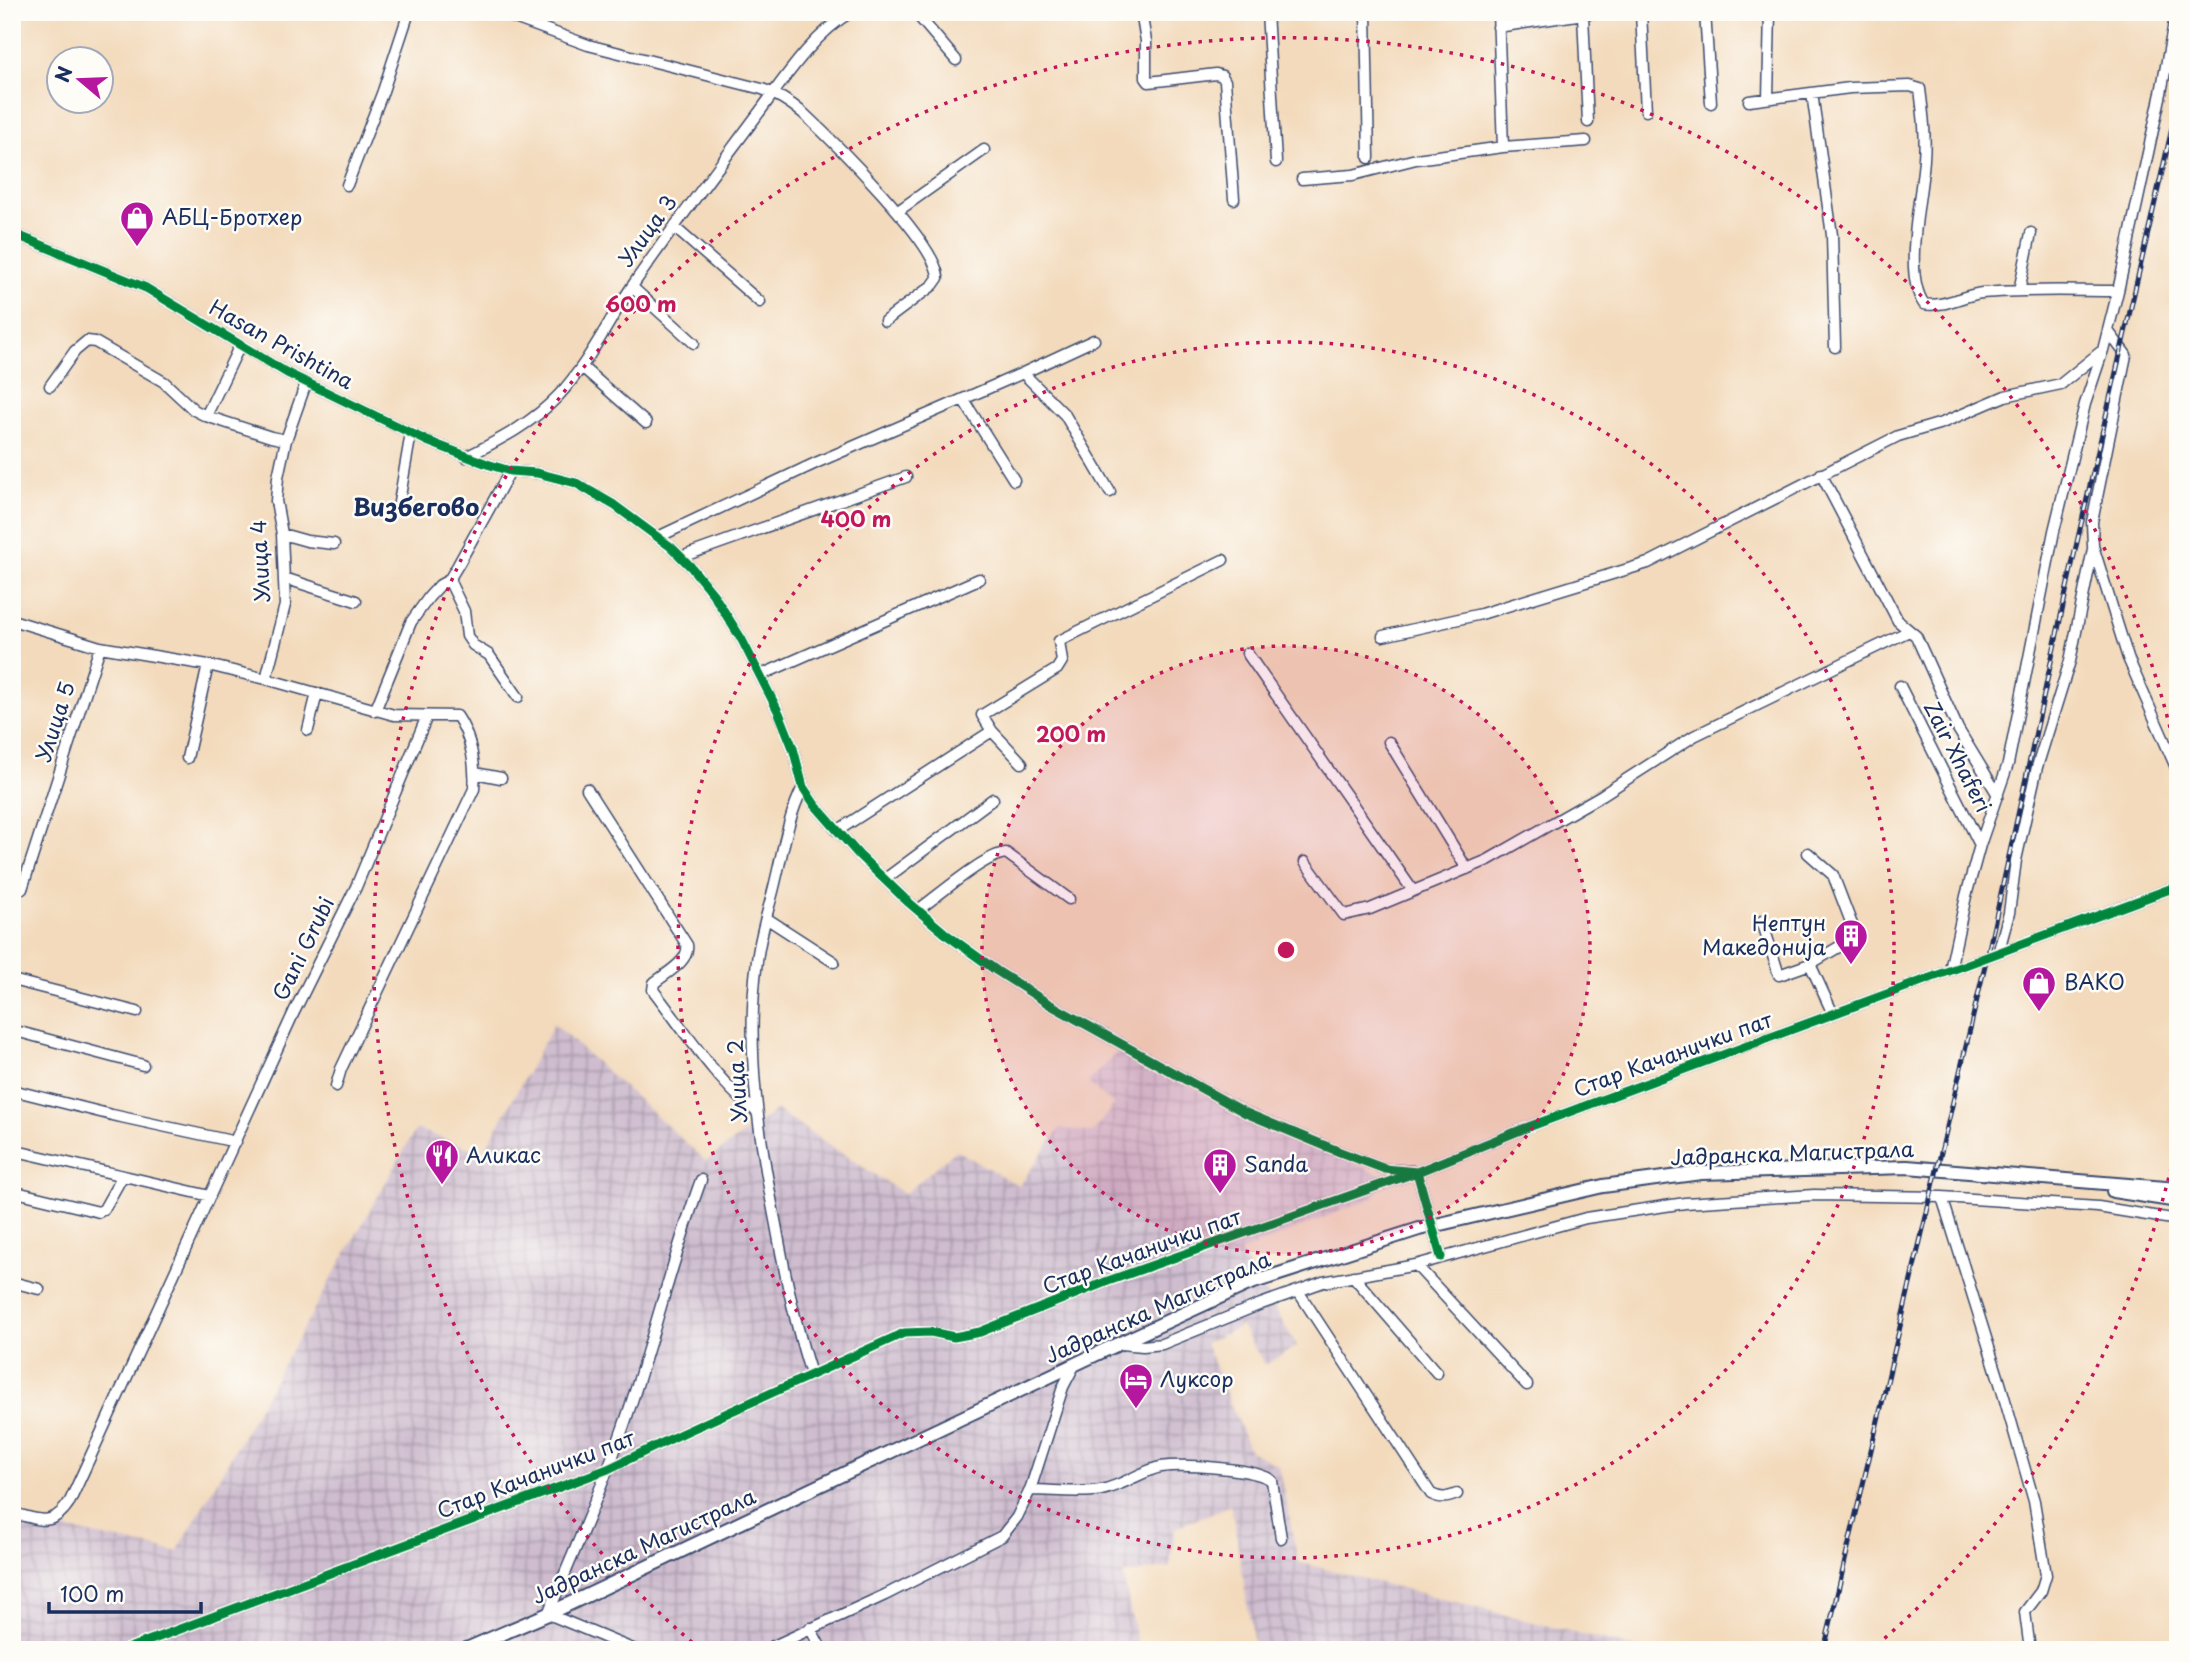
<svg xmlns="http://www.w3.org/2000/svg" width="2190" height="1662" viewBox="0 0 2190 1662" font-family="'Playpen Sans',sans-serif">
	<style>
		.industrial { fill: url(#industrial-grid) }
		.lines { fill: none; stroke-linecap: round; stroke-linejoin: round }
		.minor-casing { stroke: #3b496c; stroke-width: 13 }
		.tertiary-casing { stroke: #3b496c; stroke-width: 16 }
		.minor { stroke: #fff; stroke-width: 10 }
		.tertiary { stroke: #fff; stroke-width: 12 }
		.rail-casing { stroke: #1b2f5e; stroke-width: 5 }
		.rail { stroke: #fdfcf7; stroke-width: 2.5; stroke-dasharray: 8; stroke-linecap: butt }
		.minor-bridge-casing { stroke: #3b496c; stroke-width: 13; stroke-linecap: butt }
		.minor-bridge { stroke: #fff; stroke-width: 10 }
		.cycleway-casing { stroke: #fdfcf7; stroke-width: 13 }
		.cycleway { stroke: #00873e; stroke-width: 9 }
		.ring { fill: none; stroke: #c2185b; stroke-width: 3.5; stroke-dasharray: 3.5 7 }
		.labels { text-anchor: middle; stroke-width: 5; stroke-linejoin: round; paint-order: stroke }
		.poi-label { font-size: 21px; fill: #1b2f5e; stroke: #fdfcf7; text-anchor: start }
		.street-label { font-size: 21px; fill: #1b2f5e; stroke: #fdfcf7 }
		.quarter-label { font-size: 24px; font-weight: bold; fill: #1b2f5e; stroke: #fdfcf7 }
		.centre { fill: #c2185b; stroke: #fdfcf7; stroke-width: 3.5 }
		.ring-label { font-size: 21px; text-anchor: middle; font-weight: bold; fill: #c2185b; stroke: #fdfcf7; stroke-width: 5; stroke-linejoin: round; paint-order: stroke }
	</style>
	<defs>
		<pattern id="industrial-grid" width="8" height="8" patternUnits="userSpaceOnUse" patternTransform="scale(1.75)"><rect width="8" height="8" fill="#cfbdcf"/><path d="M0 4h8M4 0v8" fill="none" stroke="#a79aab"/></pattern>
	</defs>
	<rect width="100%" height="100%" fill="#fdfcf7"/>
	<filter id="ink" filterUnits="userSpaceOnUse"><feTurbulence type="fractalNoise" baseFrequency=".0143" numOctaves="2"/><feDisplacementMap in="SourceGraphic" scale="14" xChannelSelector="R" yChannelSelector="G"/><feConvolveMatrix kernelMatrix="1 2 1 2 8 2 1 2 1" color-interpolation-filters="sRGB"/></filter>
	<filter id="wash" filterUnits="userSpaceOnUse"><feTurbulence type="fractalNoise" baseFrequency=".00686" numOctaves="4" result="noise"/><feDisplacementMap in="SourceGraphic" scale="28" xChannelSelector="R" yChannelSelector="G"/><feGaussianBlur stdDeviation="1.57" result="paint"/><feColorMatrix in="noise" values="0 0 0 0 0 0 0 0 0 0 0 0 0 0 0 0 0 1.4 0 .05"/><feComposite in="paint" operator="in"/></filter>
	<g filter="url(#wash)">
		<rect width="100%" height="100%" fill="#f3dabc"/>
		<path class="industrial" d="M554,1024L706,1161L776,1110L904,1194L956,1150L1019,1186L1060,1128L1092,1133L1114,1105L1088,1083L1119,1050L1258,1121L1385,1177L1374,1197L1240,1252L1297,1346L1265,1365L1241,1326L1205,1343L1250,1451L1279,1466L1298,1562L1643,1650H1255L1231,1505L1175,1528L1170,1567L1123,1575L1138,1650H12V1518L177,1552L416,1129L483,1153Z"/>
	</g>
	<g filter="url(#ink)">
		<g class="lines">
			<g class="minor-casing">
				<path id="minor" d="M915,12L956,60
					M1141,12L1146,41V78L1149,82L1216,74L1222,76L1225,81L1234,199
					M1267,12L1276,162
					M1366,12L1369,158
					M1498,12L1503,147L1586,141
					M1641,12L1646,111
					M1705,12L1711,103
					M501,13L588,45L762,89C777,94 791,103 803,113C831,139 938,244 938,278L933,285L885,321
					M1583,15L1588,122
					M1498,27L1597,12
					M1812,93L1832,235L1835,347
					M1768,98L1770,12
					M1749,101L1850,88L1910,86L1920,89C1923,113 1926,135 1924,159C1922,197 1902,273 1924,304C1943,308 1963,295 1982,293C2027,289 2073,291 2118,291
					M1302,179L1353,175L1416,159L1503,147
					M347,185L383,91L409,12
					M898,211L984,150
					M674,227L760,302
					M12,233L146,288L287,373L427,441L487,464L510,471L537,473L576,483L614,505L671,547L691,567L713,594L742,640L779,713L793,748L803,787L815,805L859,855L907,901L947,935L997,971L1049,1004L1246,1113L1340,1152L1385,1169L1413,1171
					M632,287L694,343
					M2019,291L2031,233
					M2108,331L2126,355L2092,522L2093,546L2128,658L2178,772
					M582,367L646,423
					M1023,373L1094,340
					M50,386L75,351L87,341L95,342L164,382L194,410L206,416L271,437L286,440
					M963,399L1014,480
					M206,416L240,345
					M466,457C499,440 533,423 559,395C589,363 608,321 633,285C672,228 714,173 755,118C782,82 812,35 851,12
					M1821,474L1898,621L1916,636L1958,729L1998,795
					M399,502L411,433
					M282,534L307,541L334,544
					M658,537L818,462L1023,373L1065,415L1110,492
					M681,557L906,477
					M284,578L356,601
					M449,580L464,611L467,636L473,645L489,655L518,697
					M12,620L100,647L208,665L266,679L394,715L457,716C471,736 476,766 474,789L341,1069L336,1086
					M1383,636L1481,614L1648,563L1898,436L1942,423L2005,396L2061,384L2103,350
					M1247,653L1413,891
					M761,675L979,579
					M266,679L285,605L282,534L276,501L278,477L286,440L306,383
					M1900,686L1980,845
					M375,711L411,622L429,597L440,585L449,580L458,565L510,471
					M308,730L317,693
					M1389,742L1467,869
					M187,758L208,665
					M1022,763L992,731L982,715L1057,669L1062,661L1059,641L1223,560
					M475,773L501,778
					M803,787C788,817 783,850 775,883C769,909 760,934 757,961C745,1049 759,1138 776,1225C785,1275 795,1325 811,1374
					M587,789L687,945C690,961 666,973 654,983L653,990C682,1027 719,1085 756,1111
					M837,831L992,731
					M1305,862L1344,915L1370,909L1488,860L1602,795L1694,736L1909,631
					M885,879L993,799
					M22,889L100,647
					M918,910C938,896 984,855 1006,853L1069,899
					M766,918L834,962
					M1762,921L1779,975L1810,964L1854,938V930L1833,875L1808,853
					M1999,950L2009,913L2016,860L2037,767L2070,661L2093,549
					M1810,964L1833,1014
					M1950,970L1966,896L1980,845L2008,764L2054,531L2085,404L2103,350L2118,291L2161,93L2176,12
					M12,980L137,1012
					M12,1030L143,1065
					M12,1090L112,1115L236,1142
					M12,1150L210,1196
					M12,1191L99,1212L104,1209L122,1177
					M1942,1197L2000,1383L2034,1501L2046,1575L2041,1591L2025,1612L2030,1650
					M1416,1265L1527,1385
					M1353,1276L1437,1373
					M12,1282L39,1289
					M1298,1291L1431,1494C1441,1499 1447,1498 1457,1494
					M1121,1344L1143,1346L1162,1344L1261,1304L1323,1282L1416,1265L1586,1218L1685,1203L1814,1195L1942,1197L2098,1207L2178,1220
					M1030,1490C1053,1490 1079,1494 1101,1490C1123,1486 1143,1470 1161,1467C1181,1464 1259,1468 1272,1481L1281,1538
					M12,1513C40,1519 52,1529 70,1501L294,1012L356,887L427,716
					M810,1628L822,1650
					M124,1650L608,1469L683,1433L904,1333L931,1332L954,1337L980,1332L1108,1281L1417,1172L1523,1129L2178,886
					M635,1650L548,1614C574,1551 602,1489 624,1425C652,1344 672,1260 701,1180
					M765,1650L885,1595L1002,1536L1017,1517L1030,1490L1063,1387L1074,1366"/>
			</g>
			<g class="tertiary-casing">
				<path id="tertiary" d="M2113,1191L2178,1201
					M464,1650L548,1614L1103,1351L1248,1284L1419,1229L1603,1186L1701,1173L1907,1167L2178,1189"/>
			</g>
			<use href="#minor" class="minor"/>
			<use href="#tertiary" class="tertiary"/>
			<g class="rail-casing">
				<path id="rail" d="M1824,1650L1990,944L2075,551L2178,102"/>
			</g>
			<use href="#rail" class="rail"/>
			<g class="minor-bridge-casing">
				<path id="minor-bridge" d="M1417,1172L1441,1257"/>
			</g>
			<use href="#minor-bridge" class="minor-bridge"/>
			<g class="cycleway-casing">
				<path id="cycleway" d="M12,233L146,288L287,373L427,441L487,464L510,471L537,473L576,483L614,505L671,547L691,567L713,594L742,640L779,713L793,748L803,787L815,805L859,855L907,901L947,935L997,971L1049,1004L1246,1113L1340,1152L1385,1169L1417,1172L1441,1257
					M124,1650L608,1469L683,1433L904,1333L931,1332L954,1337L980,1332L1108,1281L1417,1172L1523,1129L2178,886"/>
			</g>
			<use href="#cycleway" class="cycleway"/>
		</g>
	</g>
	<circle cx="1286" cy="950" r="304" fill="#c2185b" fill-opacity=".12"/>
	<g class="ring">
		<circle cx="1286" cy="950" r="304"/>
		<circle cx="1286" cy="950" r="608"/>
		<path d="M2176 1147A912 912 0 0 1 1872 1649M700 1649A912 912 0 1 1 2176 753"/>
	</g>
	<defs>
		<g id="shop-pin" transform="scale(1.75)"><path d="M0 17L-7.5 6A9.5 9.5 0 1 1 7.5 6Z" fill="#b5179e" stroke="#fdfcf7"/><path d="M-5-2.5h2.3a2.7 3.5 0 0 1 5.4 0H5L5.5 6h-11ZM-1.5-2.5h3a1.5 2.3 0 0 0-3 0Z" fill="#fff"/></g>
		<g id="building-pin" transform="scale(1.75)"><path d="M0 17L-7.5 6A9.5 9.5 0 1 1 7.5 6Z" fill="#b5179e" stroke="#fdfcf7"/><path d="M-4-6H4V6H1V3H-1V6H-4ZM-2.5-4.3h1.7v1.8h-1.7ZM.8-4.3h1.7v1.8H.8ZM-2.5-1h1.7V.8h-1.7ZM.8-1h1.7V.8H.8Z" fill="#fff"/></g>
		<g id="restaurant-pin" transform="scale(1.75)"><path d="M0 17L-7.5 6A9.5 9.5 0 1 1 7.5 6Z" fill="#b5179e" stroke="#fdfcf7"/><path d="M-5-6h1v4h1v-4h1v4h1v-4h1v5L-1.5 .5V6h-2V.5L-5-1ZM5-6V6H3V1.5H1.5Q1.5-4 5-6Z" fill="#fff"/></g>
		<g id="hotel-pin" transform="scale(1.75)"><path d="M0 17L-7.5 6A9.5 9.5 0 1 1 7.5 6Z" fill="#b5179e" stroke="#fdfcf7"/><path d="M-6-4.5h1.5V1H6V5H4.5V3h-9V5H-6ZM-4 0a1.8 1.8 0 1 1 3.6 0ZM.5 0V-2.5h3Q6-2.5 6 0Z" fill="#fff"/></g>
	</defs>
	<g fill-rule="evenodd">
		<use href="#shop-pin" x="137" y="218"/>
		<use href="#building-pin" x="1851" y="936"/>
		<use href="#shop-pin" x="2039" y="983"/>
		<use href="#restaurant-pin" x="442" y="1156"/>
		<use href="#building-pin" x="1220" y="1165"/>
		<use href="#hotel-pin" x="1136" y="1380"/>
	</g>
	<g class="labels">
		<g class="poi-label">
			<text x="162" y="225">АБЦ-Бротхер</text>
			<text x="1826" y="931" text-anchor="end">Нептун<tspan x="1826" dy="24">Македонија</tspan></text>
			<text x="2064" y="990">BAKO</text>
			<text x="466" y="1163">Аликас</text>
			<text x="1244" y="1172">Sanda</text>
			<text x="1160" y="1387">Луксор</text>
		</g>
		<g class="street-label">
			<text transform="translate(648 231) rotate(-54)" y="7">Улица 3</text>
			<text transform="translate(281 345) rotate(29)" y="7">Hasan Prishtina</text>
			<text transform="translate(261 561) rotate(-93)" y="7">Улица 4</text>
			<text transform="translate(56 722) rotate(-72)" y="7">Улица 5</text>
			<text transform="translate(1957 757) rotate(63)" y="7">Zair Xhaferi</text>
			<text transform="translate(304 949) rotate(-64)" y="7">Gani Grubi</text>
			<text transform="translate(1673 1055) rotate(-20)" y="7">Стар Качанички пат</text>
			<text transform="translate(738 1081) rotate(-93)" y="7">Улица 2</text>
			<text transform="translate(1792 1154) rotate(-2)" y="7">Јадранска Магистрала</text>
			<text transform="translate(1142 1252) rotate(-20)" y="7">Стар Качанички пат</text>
			<text transform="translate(1158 1308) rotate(-24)" y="7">Јадранска Магистрала</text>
			<text transform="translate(536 1475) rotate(-21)" y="7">Стар Качанички пат</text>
			<text transform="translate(644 1547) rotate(-25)" y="7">Јадранска Магистрала</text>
		</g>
		<g class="quarter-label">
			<text x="416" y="516">Визбегово</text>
		</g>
	</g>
	<circle cx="1286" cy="950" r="10" class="centre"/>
	<g class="ring-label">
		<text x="641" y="312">600 m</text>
		<text x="856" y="527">400 m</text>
		<text x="1071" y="742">200 m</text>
	</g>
	<rect width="2190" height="1662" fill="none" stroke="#fdfcf7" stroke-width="42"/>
	<g transform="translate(80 80) rotate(289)"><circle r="33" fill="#fdfcf7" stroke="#a3aaba" stroke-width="2"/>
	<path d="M0-5L12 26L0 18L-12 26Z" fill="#b5179e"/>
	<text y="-10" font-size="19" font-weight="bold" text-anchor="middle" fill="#1b2f5e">N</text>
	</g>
	<path d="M49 1602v10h152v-10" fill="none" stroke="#1b2f5e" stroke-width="3.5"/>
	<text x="60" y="1602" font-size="21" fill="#1b2f5e" stroke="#fdfcf7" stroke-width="5" paint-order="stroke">100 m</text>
</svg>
